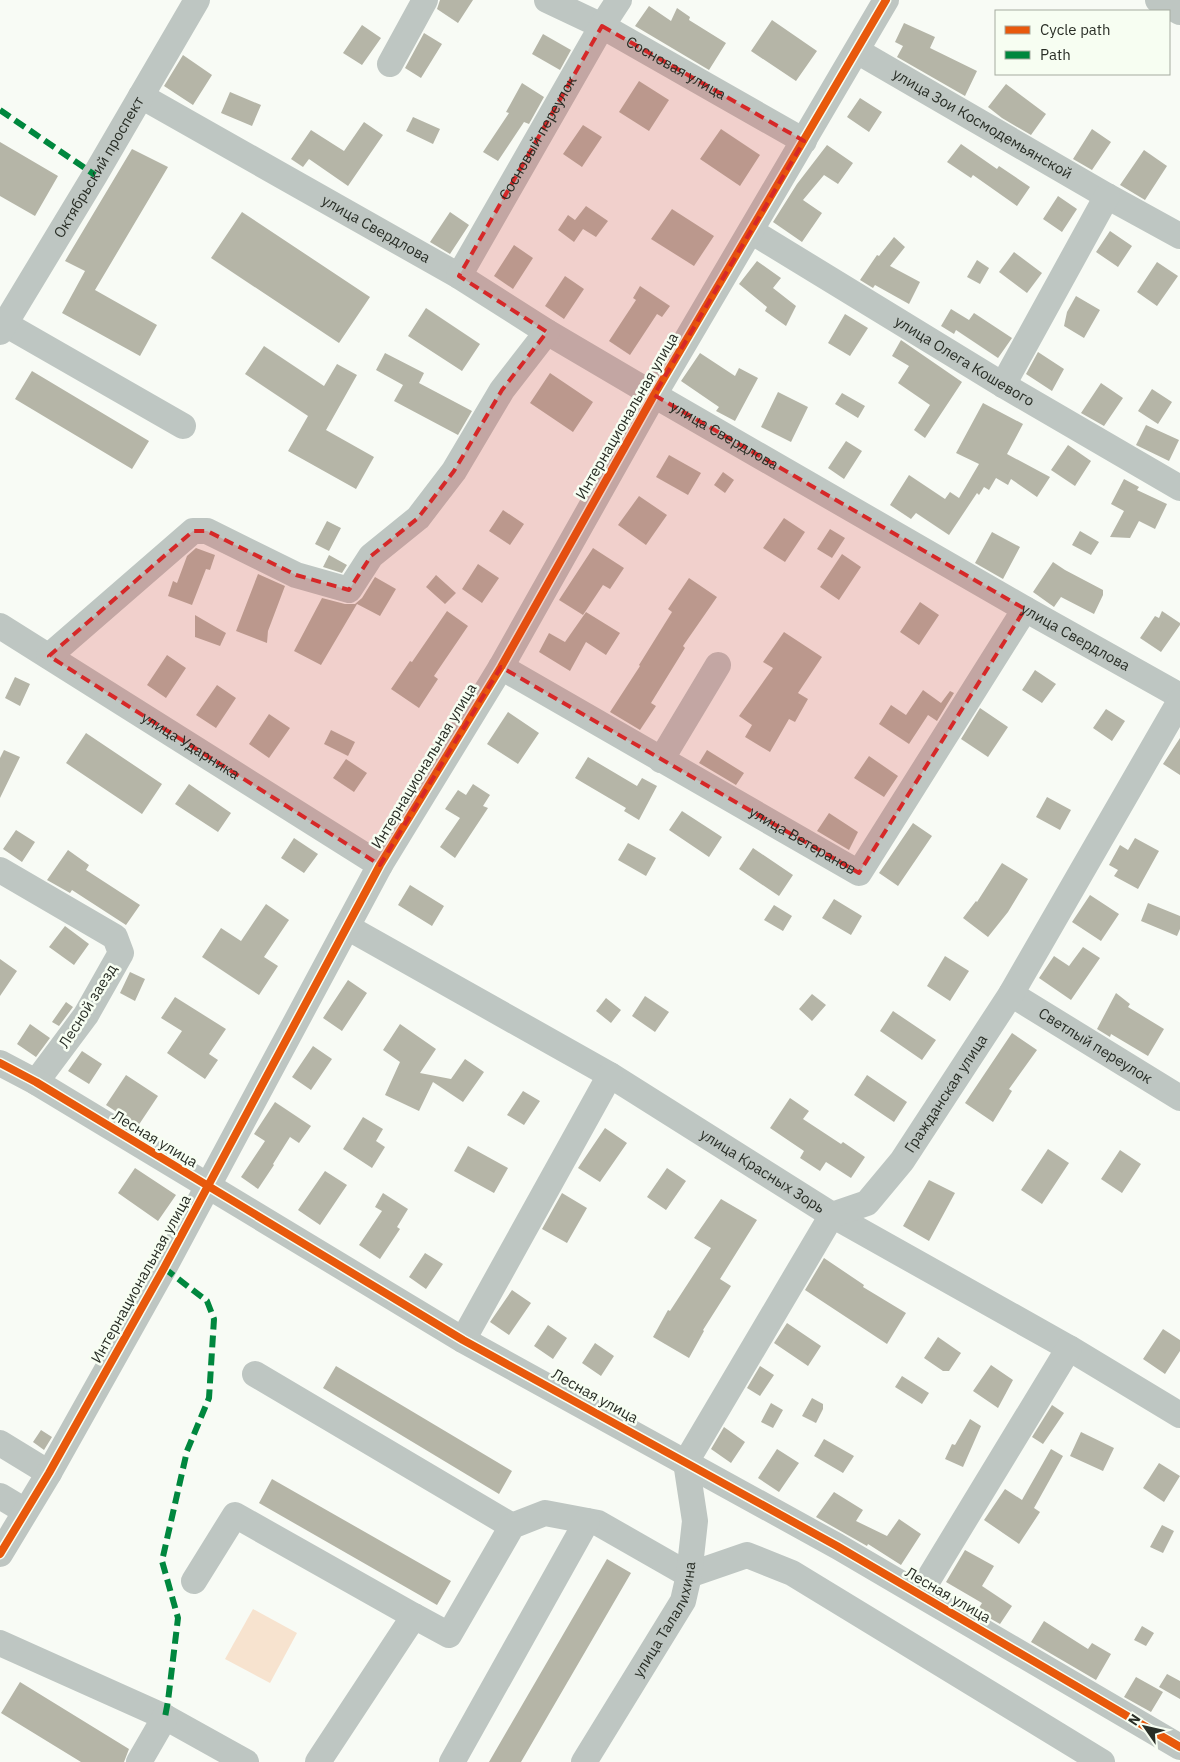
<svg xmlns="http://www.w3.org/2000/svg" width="1180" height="1762" viewBox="0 0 1180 1762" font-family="'IBM Plex Sans',sans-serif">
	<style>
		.green { fill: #f7e3cf }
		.building { fill: #b5b5a7 }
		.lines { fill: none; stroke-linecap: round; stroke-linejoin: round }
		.minor { stroke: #bec6c2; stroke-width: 26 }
		.quiet { stroke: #00873e; stroke-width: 6; stroke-dasharray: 12 6; stroke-linecap: butt }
		.cycleway-casing { stroke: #f7fef2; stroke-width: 11 }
		.cycleway { stroke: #e8590c; stroke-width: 8 }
		.marked { fill: #d62828; fill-opacity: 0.2; stroke: #d62828; stroke-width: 4; stroke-dasharray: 10 6; stroke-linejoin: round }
		.labels { text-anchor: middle; stroke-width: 5; stroke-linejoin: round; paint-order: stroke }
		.street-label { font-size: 15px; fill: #292e26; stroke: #f7fef2 }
	</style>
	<rect width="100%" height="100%" fill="#f8fbf5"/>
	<path class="green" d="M253,1609L297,1633L270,1683L225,1659Z"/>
	<path class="building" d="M440,0H473L458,23L437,9Z
		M649,6L671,21L677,8L690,17L689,20L726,43L709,70L635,26Z
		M772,20L817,51L796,81L751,51Z
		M904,23L935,37L930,48L977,71L965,96L897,57L903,46L895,42Z
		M362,25L381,38L362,65L343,53Z
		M424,33L442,44L421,78L405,68Z
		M543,34L571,50L560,70L532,54Z
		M183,55L212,75L193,105L164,86Z
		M639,81L669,100L649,131L619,112Z
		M522,83L544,97L529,124L524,122L498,161L483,152L509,113L506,112Z
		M1006,84L1046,114L1031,135L1002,118L988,107Z
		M230,92L261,105L252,126L221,113Z
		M860,98L882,112L869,132L847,117Z
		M413,117L440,129L433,144L406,131Z
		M364,122L383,135L348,186L309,159L303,167L291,159L311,130L344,151Z
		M583,125L602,137L582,167L563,154Z
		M721,129L760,155L740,186L700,159Z
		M1092,129L1111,142L1092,170L1073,159Z
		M0,142L58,176L35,216L0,196Z
		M961,144L997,169L999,166L1030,187L1017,206L973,175L971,178L947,162Z
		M827,145L853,163L838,184L824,175L803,200L822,213L802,242L773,222L797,184Z
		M132,149L168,167L95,290L157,325L140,356L62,313L85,271L65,261Z
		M1144,150L1167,166L1145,200L1120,185Z
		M1058,196L1077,209L1062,232L1043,219Z
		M586,206L608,221L596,237L583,229L574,242L558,230L568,215L575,220Z
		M672,209L714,236L694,266L651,239Z
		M242,212L370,297L339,343L211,258Z
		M450,212L469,225L450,254L430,242Z
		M1110,231L1132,246L1118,267L1096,252Z
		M894,237L905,247L890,266L920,282L909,304L875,285L873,288L860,280L877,255L879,256Z
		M514,245L533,258L513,289L494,276Z
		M1014,252L1042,273L1027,293L999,272Z
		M977,260L989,268L980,284L967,277Z
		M757,261L781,278L773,288L796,306L786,326L765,311L767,307L739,284Z
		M1157,262L1178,276L1157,306L1137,292Z
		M565,276L584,289L564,319L545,306Z
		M640,286L670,306L662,317L657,314L630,355L609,341L636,300L633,298Z
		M1076,296L1100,310L1084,338L1064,326L1067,312Z
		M426,308L480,344L462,371L408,336Z
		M951,309L969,320L974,313L1012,338L998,358L956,330L954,334L941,326Z
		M845,314L868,328L850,356L828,343Z
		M901,340L962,382L925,438L914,430L930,405L898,383L909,366L892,356Z
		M264,346L324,386L337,364L357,375L326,430L374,457L356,489L288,451L308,416L245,374Z
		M1038,352L1064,369L1052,391L1026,374Z
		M385,353L424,373L419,383L472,411L458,435L394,401L403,385L376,370Z
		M700,353L735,376L739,368L758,378L735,421L716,411L719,407L681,381Z
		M32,371L149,441L132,469L15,399Z
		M550,373L593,402L573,432L530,403Z
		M1101,383L1123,398L1104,426L1081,413Z
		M1152,389L1172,402L1158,424L1138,411Z
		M778,392L808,407L791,442L761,427Z
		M842,393L865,406L858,418L835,404Z
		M983,403L1023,424L1007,454L1050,477L1037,497L1011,479L1008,485L996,478L989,490L984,487L979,495L977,493L949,535L916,513L911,519L890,505L909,475L945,499L950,492L959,498L979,464L956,453Z
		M1146,425L1179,440L1169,461L1136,445Z
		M846,441L862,451L844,479L828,468Z
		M1068,445L1091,461L1075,486L1051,470Z
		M669,455L701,473L688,495L656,477Z
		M723,472L734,480L725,493L714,485Z
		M1124,479L1139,487L1137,490L1167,504L1155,529L1139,521L1130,538L1110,537L1124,511L1111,504Z
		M639,496L667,515L646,545L618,525Z
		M503,510L524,524L510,545L489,531Z
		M784,518L805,532L785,562L763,548Z
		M327,521L341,528L329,551L315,544Z
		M830,529L845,538L832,558L817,549Z
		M1080,531L1099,542L1091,555L1072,545Z
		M992,532L1020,547L1003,579L975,563Z
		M196,548L215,555L210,570L206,569L192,605L168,596L173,581L177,583L187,556Z
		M593,548L624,568L610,589L603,585L583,615L559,600Z
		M842,554L861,567L839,600L820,587Z
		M329,555L347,565L342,573L323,567Z
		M1053,562L1065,570L1103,590V595L1094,614L1061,597L1054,607L1033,592Z
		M478,564L499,578L482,603L462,589Z
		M258,574L285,586L268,631L267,643L236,631Z
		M436,575L456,593L445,604L426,587Z
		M375,577L396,589L380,616L357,604L321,665L294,651L322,598L345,604H355L362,598Z
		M689,578L717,597L683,646L685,648L651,703L656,706L640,730L610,712L640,666L639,665L672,612L668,609Z
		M920,602L939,615L919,645L900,632Z
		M447,611L468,626L434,676L438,679L419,708L391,689L410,661L412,662Z
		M1162,611L1180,623V625L1161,652L1140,638L1155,616L1159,618Z
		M586,612L620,633L606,655L586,642L570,671L539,652L549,633L565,642Z
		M195,615L226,633L220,646L195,637Z
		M784,632L822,657L798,693L808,699L795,722L789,719L770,752L745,737L752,725L739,716L773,668L763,662Z
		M167,655L186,668L166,698L147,685Z
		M1035,670L1056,684L1042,703L1022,690Z
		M15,677L30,684L20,706L5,698Z
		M217,685L236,698L216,728L196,715Z
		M923,690L941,703L950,691L954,693L937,721L928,715L909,744L879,724L891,705L906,715Z
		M980,708L1008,727L988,757L961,739Z
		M1106,709L1125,721L1112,741L1093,728Z
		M508,712L539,733L518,764L487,744Z
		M269,714L290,728L269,758L249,744Z
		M331,730L355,742L348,756L324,744Z
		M86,733L162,784L142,814L66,763Z
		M1180,738V775L1163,764Z
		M4,750L20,757L0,798V758Z
		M707,750L744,773L736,785L699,763Z
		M869,756L898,776L884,797L854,778Z
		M588,757L637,786L642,778L657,786L639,820L624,811L626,808L575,778Z
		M346,759L367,773L354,792L333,778Z
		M189,784L231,813L218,832L175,804Z
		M473,784L490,795L483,806L488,808L455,858L440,847L460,818L445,809L458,790L466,795Z
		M1047,797L1071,810L1060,830L1036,817Z
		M682,811L722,837L709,857L669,830Z
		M829,813L858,832L849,850L817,831Z
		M913,823L932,836L898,886L879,873Z
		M16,830L35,842L22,862L3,849Z
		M294,838L318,854L304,873L281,858Z
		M1135,838L1159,851L1138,889L1114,876L1118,870L1109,865L1120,845L1128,850Z
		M628,843L656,858L646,876L618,860Z
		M753,848L793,875L779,896L739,869Z
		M68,850L89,865L86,870L140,905L126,925L72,890L70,893L47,880Z
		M1002,863L1028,879L1008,912L988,937L963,918L976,901L977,902Z
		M410,885L444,906L432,926L398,905Z
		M1090,895L1119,914L1101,941L1072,922Z
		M834,899L862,916L851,935L822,918Z
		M1148,903L1180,916V929L1177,936L1141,921Z
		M266,904L289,920L264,957L278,966L259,995L202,957L221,928L241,941Z
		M774,905L792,916L783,931L764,920Z
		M65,926L89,944L74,965L49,947Z
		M1083,947L1100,958L1071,1000L1039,978L1054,956L1069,966Z
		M945,956L969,971L950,1001L927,986Z
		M0,959L17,971L0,996Z
		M130,972L145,979L135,1001L120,993Z
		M348,980L367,993L342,1031L323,1018Z
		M1116,993L1130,1004L1128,1007L1164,1029L1148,1056L1111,1034L1110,1037L1097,1029Z
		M812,994L826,1005L812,1021L799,1009Z
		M645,996L669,1012L655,1032L632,1016Z
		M175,997L226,1029L209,1054L218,1060L205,1079L167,1053L182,1031L161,1018Z
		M606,998L621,1010L611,1023L596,1011Z
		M66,1002L73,1007L59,1026L52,1022Z
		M893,1011L936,1040L922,1060L880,1031Z
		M30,1024L50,1038L36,1057L17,1044Z
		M400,1024L436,1049L420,1073L451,1079L465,1059L484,1072L463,1102L433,1082L419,1111L385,1095L400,1062L383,1050Z
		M1012,1033L1037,1050L1009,1089L1012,1091L993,1122L965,1103Z
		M313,1046L332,1059L311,1090L292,1077Z
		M82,1051L102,1064L89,1084L68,1071Z
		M126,1075L158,1096L138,1126L106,1105Z
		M867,1075L907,1102L894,1122L854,1095Z
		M523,1091L540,1101L524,1125L507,1115Z
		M790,1098L809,1111L803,1119L841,1144L843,1142L865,1157L851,1178L826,1162L820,1171L800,1158L804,1151L770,1128Z
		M275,1102L311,1126L299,1143L290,1137L273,1164L274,1165L258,1189L241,1177L265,1141L254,1134Z
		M363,1117L383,1129L376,1141L385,1147L372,1168L343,1149Z
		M605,1128L627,1143L600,1182L578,1168Z
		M468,1146L508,1168L494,1193L454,1171Z
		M1048,1149L1069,1163L1042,1204L1021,1190Z
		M1120,1150L1141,1164L1122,1193L1101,1179Z
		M135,1168L176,1195L158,1221L118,1193Z
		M667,1168L686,1181L666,1210L647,1197Z
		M325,1171L347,1185L320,1225L298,1210Z
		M929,1180L955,1193L929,1241L903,1226Z
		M383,1193L408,1209L397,1227L400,1229L380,1259L359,1245L382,1211L375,1207Z
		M562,1193L587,1208L567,1243L542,1229Z
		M721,1199L757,1220L720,1279L731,1286L703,1330L704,1331L689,1358L653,1337L668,1310L670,1311L711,1248L694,1238Z
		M425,1253L443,1264L426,1289L409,1277Z
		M824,1258L864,1285L863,1287L906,1313L887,1344L805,1290Z
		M512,1290L531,1303L509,1335L490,1322Z
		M787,1323L821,1346L808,1366L774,1343Z
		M548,1325L567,1338L553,1359L534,1346Z
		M1163,1329L1180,1340V1351L1165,1374L1143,1359Z
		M938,1337L961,1353L949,1371H943L924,1358Z
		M595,1343L614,1356L601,1376L582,1363Z
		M991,1365L1013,1380L998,1408L973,1391Z
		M336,1366L512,1471L499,1494L323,1388Z
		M760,1366L774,1375L760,1396L747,1388Z
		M902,1376L929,1393L922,1404L895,1387Z
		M812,1398L823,1404V1409L816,1423L802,1416Z
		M771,1403L783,1410L773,1428L761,1422Z
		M1052,1405L1064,1413L1043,1444L1032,1437Z
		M970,1419L981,1426L963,1467L945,1459L952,1444L955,1445Z
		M724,1427L745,1442L731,1463L711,1449Z
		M41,1430L52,1437L44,1450L33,1442Z
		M1081,1432L1114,1448L1103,1471L1070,1456Z
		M824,1439L854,1456L843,1473L814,1456Z
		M777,1449L799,1463L779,1492L758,1478Z
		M1051,1449L1063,1456L1034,1508L1040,1512L1019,1544L984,1520L1005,1489L1022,1500Z
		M1159,1463L1180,1476L1164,1502L1143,1488Z
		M272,1479L451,1581L437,1605L259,1503Z
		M834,1492L863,1510L856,1521L887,1536L899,1519L921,1534L901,1565L868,1544L867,1546L816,1517Z
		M1162,1525L1174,1531L1163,1553L1150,1547Z
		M965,1550L994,1566L982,1586L1012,1606L1000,1624L977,1611L982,1603L946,1582Z
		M607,1559L631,1573L521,1762H489Z
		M1044,1621L1088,1649L1092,1643L1111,1654L1096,1680L1031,1642Z
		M1142,1626L1154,1633L1146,1646L1134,1640Z
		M1167,1674L1180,1681V1699L1159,1687Z
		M1136,1677L1163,1692L1151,1712L1124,1697Z
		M20,1682L129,1749L124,1762H81L1,1713Z"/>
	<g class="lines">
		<g class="minor">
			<path id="s1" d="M547,0L602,26L804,141"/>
			<path d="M1158,0L1180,12"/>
			<path id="s2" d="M857,51L1107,196L1180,236"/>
			<path d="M390,64L425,0"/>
			<path id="s3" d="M141,96L459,276L547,332L654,395L1025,609L1180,696"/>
			<path id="s4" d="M751,231L1003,385L1180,488"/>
			<path id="s5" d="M459,276L602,26L619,0"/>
			<path d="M5,324L183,426"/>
			<path id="s6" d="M0,332L95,175L197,0"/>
			<path d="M1003,385L1107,196"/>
			<path id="s7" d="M0,626L380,865"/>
			<path d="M49,656L193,531H207L296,575L349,590L371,556L418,518L454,471L502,390L547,332"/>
			<path id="s8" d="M501,667L859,873L1025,609"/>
			<path d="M661,760L718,665"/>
			<path d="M0,870L115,937L121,953L86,1015L36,1082"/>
			<path id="s9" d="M347,927L610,1075L832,1215L1069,1348L1180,1415"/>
			<path id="s10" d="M1011,994L1180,1098"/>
			<path d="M0,1063L36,1082L463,1340L837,1546L1180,1747"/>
			<path d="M463,1340L610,1075"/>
			<path d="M255,1374L512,1526"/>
			<path d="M0,1443L49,1473"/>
			<path id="s11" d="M686,1462L832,1215L867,1203L902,1161L1011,994L1180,701"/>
			<path d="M0,1496L25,1511"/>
			<path d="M0,1554L49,1473L164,1268L380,865L501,667L654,395L886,0"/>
			<path d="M194,1581L235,1515L414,1616"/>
			<path d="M920,1593L1069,1348"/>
			<path d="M0,1643L165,1717L246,1762"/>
			<path d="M139,1762L165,1717"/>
			<path d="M318,1762L414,1616L449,1635L512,1526L545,1513L598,1523L689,1575L747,1555L792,1573L1102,1762"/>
			<path d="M452,1762L587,1521"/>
			<path id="s12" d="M584,1762L683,1601L689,1575L695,1521L686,1462"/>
		</g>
		<path class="quiet" d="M0,110L95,175
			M164,1268L207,1301L214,1319L209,1398L187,1451L162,1561L178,1618L168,1701L165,1717"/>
		<g class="cycleway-casing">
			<path id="cycleway" d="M0,1063L36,1082L463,1340L837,1546L1180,1747
				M0,1554L49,1473L164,1268L380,865L501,667L654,395L886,0"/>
		</g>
		<use href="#cycleway" class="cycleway"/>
	</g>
	<path class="marked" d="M602,26L804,141L654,395L1025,609L859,873L501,667L380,865L49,656L193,531H207L296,575L349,590L371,556L418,518L454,471L502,390L547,332L459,276Z"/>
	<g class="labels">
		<g class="street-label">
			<text dy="5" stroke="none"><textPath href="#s1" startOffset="146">Сосновая улица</textPath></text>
			<text dy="5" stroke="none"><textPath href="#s2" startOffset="145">улица Зои Космодемьянской</textPath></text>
			<text dy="5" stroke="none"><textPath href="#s5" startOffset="159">Сосновый переулок</textPath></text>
			<text dy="5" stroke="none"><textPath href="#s6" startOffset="192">Октябрьский проспект</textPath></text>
			<text dy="5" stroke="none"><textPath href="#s3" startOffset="270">улица Свердлова</textPath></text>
			<text dy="5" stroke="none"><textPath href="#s4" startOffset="250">улица Олега Кошевого</textPath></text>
			<text transform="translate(627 416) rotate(-60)" y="5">Интернациональная улица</text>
			<text dy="5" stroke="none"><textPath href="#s3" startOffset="675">улица Свердлова</textPath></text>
			<text dy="5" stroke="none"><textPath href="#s3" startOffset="1080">улица Свердлова</textPath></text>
			<text dy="5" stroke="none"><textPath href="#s7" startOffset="225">улица Ударника</textPath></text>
			<text transform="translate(424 766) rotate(-59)" y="5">Интернациональная улица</text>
			<text dy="5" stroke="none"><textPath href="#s8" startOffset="348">улица Ветеранов</textPath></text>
			<text transform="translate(88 1006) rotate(-58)" y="5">Лесной заезд</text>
			<text dy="5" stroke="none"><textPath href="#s10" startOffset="99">Светлый переулок</textPath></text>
			<text dy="5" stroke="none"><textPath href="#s11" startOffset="459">Гражданская улица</textPath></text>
			<text transform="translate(155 1139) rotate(31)" y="5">Лесная улица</text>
			<text dy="5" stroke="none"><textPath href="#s9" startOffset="482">улица Красных Зорь</textPath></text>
			<text transform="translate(141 1279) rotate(-61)" y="5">Интернациональная улица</text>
			<text transform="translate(595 1396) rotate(29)" y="5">Лесная улица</text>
			<text transform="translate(948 1595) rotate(30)" y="5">Лесная улица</text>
			<text dy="5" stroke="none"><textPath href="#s12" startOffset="165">улица Талалихина</textPath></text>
		</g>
	</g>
	<rect x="995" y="10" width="175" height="65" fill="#f7fef2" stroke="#a5aba0"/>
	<rect x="1005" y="26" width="25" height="8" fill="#e8590c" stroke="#a5aba0"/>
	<text x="1040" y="35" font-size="15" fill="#292e26">Cycle path</text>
	<rect x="1005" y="51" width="25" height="8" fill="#00873e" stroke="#a5aba0"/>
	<text x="1040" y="60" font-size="15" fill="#292e26">Path</text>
	<g transform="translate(1145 1727) rotate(304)" stroke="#f7fef2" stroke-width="4" paint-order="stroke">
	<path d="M0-4L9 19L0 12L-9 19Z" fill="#292e26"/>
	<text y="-8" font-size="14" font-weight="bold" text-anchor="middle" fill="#292e26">N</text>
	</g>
</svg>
